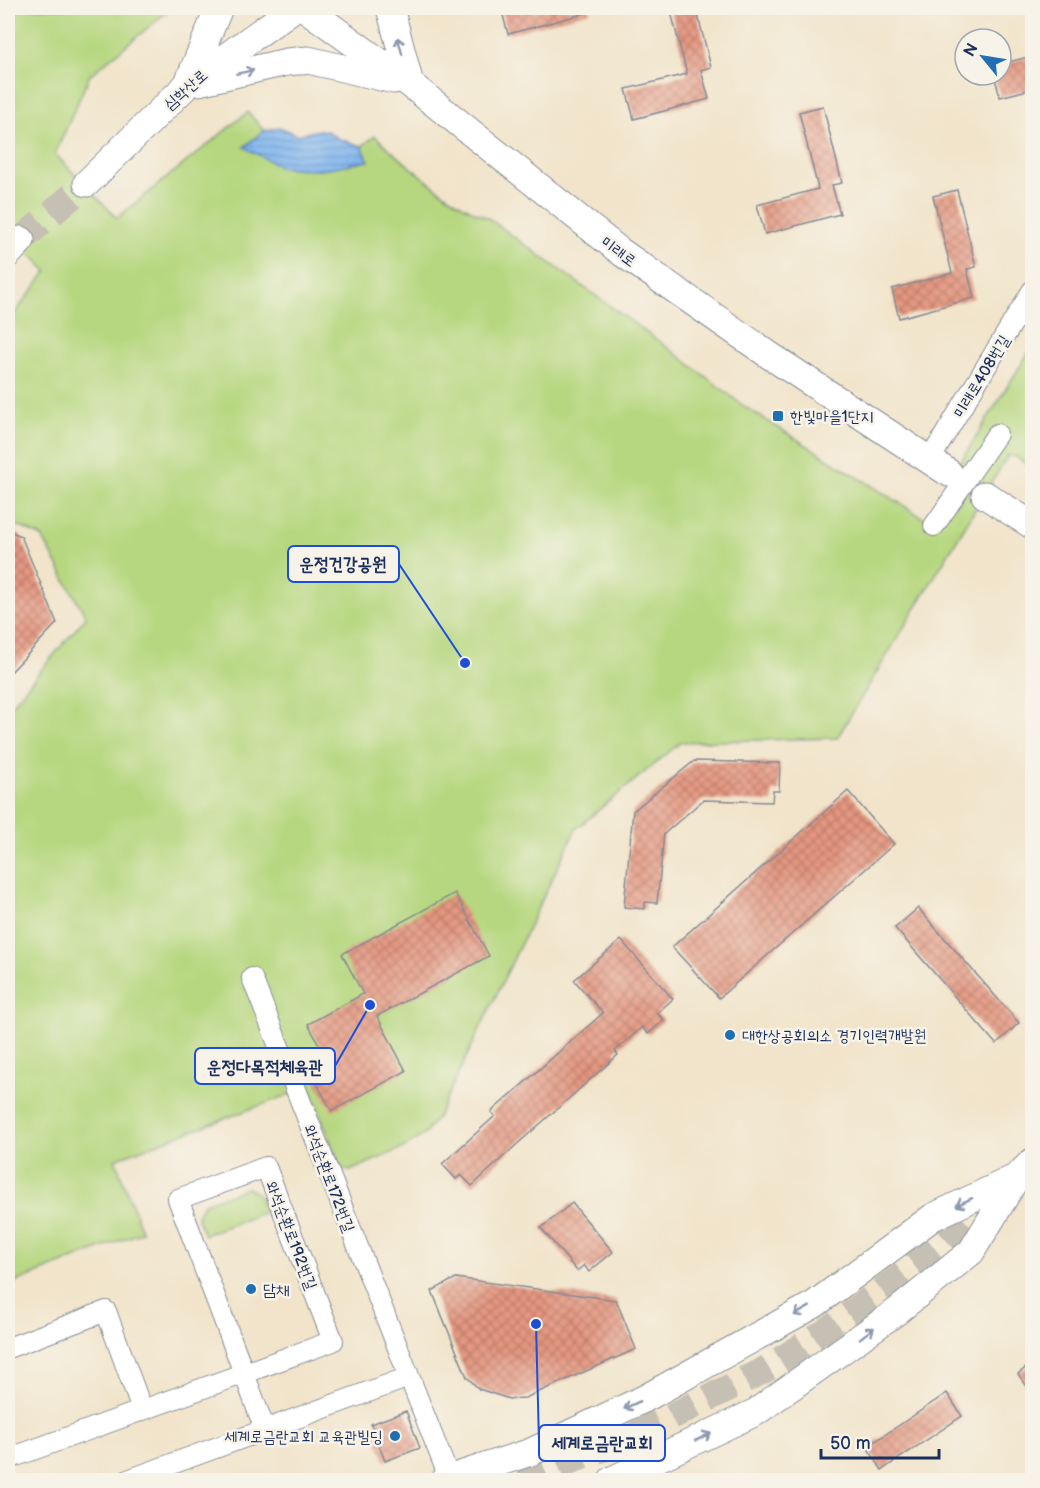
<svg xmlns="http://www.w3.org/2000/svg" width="1040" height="1488" viewBox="0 0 1040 1488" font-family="'Balsamiq Sans','Poor Story',sans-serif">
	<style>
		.park { fill: #b6d77f; stroke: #68836e; stroke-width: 1.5 }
		.water { fill: url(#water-rules); stroke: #4e72a6; stroke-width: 1.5 }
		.building { fill: url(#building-cross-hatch) }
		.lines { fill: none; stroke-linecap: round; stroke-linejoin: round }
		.secondary-tunnel { stroke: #c6c0b4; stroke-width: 27; stroke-dasharray: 27 14; stroke-linecap: butt }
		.street-casing { stroke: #868a94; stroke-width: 22 }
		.secondary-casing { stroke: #868a94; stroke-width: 29 }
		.street { stroke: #fff; stroke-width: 20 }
		.secondary { stroke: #fff; stroke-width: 27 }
		.oneway { stroke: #8d97ae }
		.poi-dot { fill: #1f6fb2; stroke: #f7f3e8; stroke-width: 2 }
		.labels { text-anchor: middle; stroke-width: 5; stroke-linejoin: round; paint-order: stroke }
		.street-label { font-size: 16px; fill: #1b2f5e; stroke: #f7f3e8 }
		.poi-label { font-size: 16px; fill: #1b2f5e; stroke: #f7f3e8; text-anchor: start }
		.leader { fill: none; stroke: #1d4ed8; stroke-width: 2 }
		.callout-dot { fill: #1d4ed8; stroke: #f7f3e8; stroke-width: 2 }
		.callout { fill: #f7f3e8; stroke: #1d4ed8; stroke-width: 2 }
		.callout-label { font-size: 18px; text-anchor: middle; font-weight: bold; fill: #1b2f5e }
	</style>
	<defs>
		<pattern id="water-rules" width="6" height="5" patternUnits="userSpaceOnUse" patternTransform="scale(1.5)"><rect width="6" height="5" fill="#80b6ef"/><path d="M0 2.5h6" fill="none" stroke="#6894c5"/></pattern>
		<pattern id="building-cross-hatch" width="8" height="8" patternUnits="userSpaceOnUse" patternTransform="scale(1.5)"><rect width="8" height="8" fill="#e59780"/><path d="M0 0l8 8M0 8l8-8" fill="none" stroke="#b97c6c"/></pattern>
	</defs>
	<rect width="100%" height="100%" fill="#f7f3e8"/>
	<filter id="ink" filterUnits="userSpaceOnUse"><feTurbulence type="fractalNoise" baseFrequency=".0167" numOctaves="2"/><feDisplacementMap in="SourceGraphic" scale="12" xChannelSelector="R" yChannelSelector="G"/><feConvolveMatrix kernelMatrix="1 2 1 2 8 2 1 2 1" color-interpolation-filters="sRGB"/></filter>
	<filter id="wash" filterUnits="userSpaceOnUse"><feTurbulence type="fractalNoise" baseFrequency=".008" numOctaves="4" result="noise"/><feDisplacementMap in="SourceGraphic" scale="24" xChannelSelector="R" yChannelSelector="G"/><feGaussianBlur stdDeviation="1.35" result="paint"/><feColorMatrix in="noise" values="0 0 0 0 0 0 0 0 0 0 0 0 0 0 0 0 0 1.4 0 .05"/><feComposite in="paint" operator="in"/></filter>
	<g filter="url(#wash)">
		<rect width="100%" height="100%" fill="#f1e4ca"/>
		<path class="park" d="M8,8H172L90,75L55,154L117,218L248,112L264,131L244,147L368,161L362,146L375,136C409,166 446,201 488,218L679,356L745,407L925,519L1032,347V468L1016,457L1008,455L837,738L681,742L576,829L438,1116L425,1134L407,1146L350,1171L341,1169L310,1087L115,1159L142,1232L8,1285V709L86,617L42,537L8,521V322L47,271L8,232Z
			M247,1188L258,1194L265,1212L204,1235L197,1216L204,1203Z"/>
		<path class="water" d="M279,127L297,135L319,130L327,131L339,139L362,146L369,161L318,170L280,167L244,147L264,131Z"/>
		<g id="blocks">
			<path class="building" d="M501,8H589L590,12L508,34Z
				M670,8H696L711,67L701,70L709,99L634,119L626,89L687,74Z
				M1032,56V89L1000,97L994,75H1001V64Z
				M823,106L842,183L832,185L840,214L765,234L757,205L818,189L799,112Z
				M957,190L976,267L967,269L974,298L899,318L892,289L952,273L933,196Z
				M8,530L21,536L57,623L8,675Z
				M694,761L780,763L779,791H773L772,802L703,800L664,834L657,903L645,902V909L624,907L633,811Z
				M848,791L894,844L719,998L672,947Z
				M455,893L489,956L377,1016L406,1071L332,1111L305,1062L323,1052L308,1024L363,994L342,954Z
				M918,908L1019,1023L996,1044L895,928Z
				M621,940L673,999L657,1013L664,1020L648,1034L642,1027L615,1051L618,1055L514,1147L472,1186L461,1175L456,1179L442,1164L495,1116L491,1112L603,1013L574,980Z
				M572,1203L613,1252L589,1272L584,1265L577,1271L541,1228Z
				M456,1278L616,1300L636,1349L525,1398L509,1399L479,1389L467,1377L432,1291Z
				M1032,1363V1393L1018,1374Z
				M947,1393L962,1416L882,1470L867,1447Z
				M406,1411L420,1448L385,1461L371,1424Z"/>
		</g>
	</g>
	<g filter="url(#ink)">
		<use href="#blocks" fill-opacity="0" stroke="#868a94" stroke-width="1.5"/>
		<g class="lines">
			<path class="secondary-tunnel" d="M21,240L87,183
				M520,1480L623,1441L764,1370L827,1331L885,1288L945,1242L1008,1185"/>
			<g class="street-casing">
				<path id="street" d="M929,461L1032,291
					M934,526L997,434
					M252,978L450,1480
					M8,1348L106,1311L142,1410
					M8,1459L333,1341L266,1167L178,1199L244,1373L265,1430
					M128,1480L409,1377"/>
			</g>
			<g class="secondary-casing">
				<path id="secondary" d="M305,8L410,84L621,252L772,357L949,473
					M390,8L410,84
					M198,82L287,62L308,60L394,80
					M188,83L219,8
					M87,183L188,84L294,8
					M8,254L21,240
					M985,495L1032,525
					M445,1480L531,1452L644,1399L815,1304L933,1217L1017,1177
					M612,1480L756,1412L896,1312L971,1252L1017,1177L1032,1162"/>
			</g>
			<use href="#street" class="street"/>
			<use href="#secondary" class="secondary"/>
		</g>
		<defs><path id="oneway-shaft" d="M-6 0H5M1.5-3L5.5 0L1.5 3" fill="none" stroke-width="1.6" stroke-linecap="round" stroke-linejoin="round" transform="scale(1.5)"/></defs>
		<g class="oneway">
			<use href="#oneway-shaft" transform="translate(400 46) rotate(-105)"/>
			<use href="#oneway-shaft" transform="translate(245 72) rotate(-12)"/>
			<use href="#oneway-shaft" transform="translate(964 1202) rotate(155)"/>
			<use href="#oneway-shaft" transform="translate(802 1311) rotate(151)"/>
			<use href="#oneway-shaft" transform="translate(867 1333) rotate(-37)"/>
			<use href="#oneway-shaft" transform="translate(632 1405) rotate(155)"/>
			<use href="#oneway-shaft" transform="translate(703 1437) rotate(-25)"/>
		</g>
	</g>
	<g class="poi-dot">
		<rect x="772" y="410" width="12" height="12" rx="3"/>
		<circle cx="730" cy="1035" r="6"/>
		<circle cx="251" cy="1289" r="6"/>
		<circle cx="395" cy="1436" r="6"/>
	</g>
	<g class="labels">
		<g class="street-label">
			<text transform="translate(185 89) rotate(-41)" y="6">심학산로</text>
			<text transform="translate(619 251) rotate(36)" y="6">미래로</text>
			<text transform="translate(981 376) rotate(-59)" y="6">미래로408번길</text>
			<text transform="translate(330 1178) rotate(69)" y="6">와석순환로172번길</text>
			<text transform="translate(292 1235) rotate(69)" y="6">와석순환로192번길</text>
		</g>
		<g class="poi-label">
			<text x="790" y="422">한빛마을1단지</text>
			<text x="742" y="1041">대한상공회의소 경기인력개발원</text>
			<text x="263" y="1295">담채</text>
			<text x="383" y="1442" text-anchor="end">세계로금란교회 교육관빌딩</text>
		</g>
	</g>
	<path class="leader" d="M465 663L399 564M370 1005L335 1066M536 1324L539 1443"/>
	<g class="callout-dot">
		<circle cx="465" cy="663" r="6"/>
		<circle cx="370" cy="1005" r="6"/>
		<circle cx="536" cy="1324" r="6"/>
	</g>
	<g class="callout">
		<rect x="288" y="546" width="111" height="36" rx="6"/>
		<rect x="195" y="1048" width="140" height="36" rx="6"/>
		<rect x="539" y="1425" width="126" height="36" rx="6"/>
	</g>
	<g class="callout-label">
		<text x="343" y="570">운정건강공원</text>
		<text x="265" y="1073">운정다목적체육관</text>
		<text x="602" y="1449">세계로금란교회</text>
	</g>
	<rect width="1040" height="1488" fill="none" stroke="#f7f3e8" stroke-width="30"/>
	<g transform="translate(983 57) rotate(300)"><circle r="28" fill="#f7f3e8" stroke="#9fa5b1" stroke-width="1.5"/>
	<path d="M0-4.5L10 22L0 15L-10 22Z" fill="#1f6fb2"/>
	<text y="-9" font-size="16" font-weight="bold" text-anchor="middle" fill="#1b2f5e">N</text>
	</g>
	<path d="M821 1449v9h118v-9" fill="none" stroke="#1b2f5e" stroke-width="3"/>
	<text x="830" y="1449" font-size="18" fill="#1b2f5e" stroke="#f7f3e8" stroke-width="4.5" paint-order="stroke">50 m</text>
</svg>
